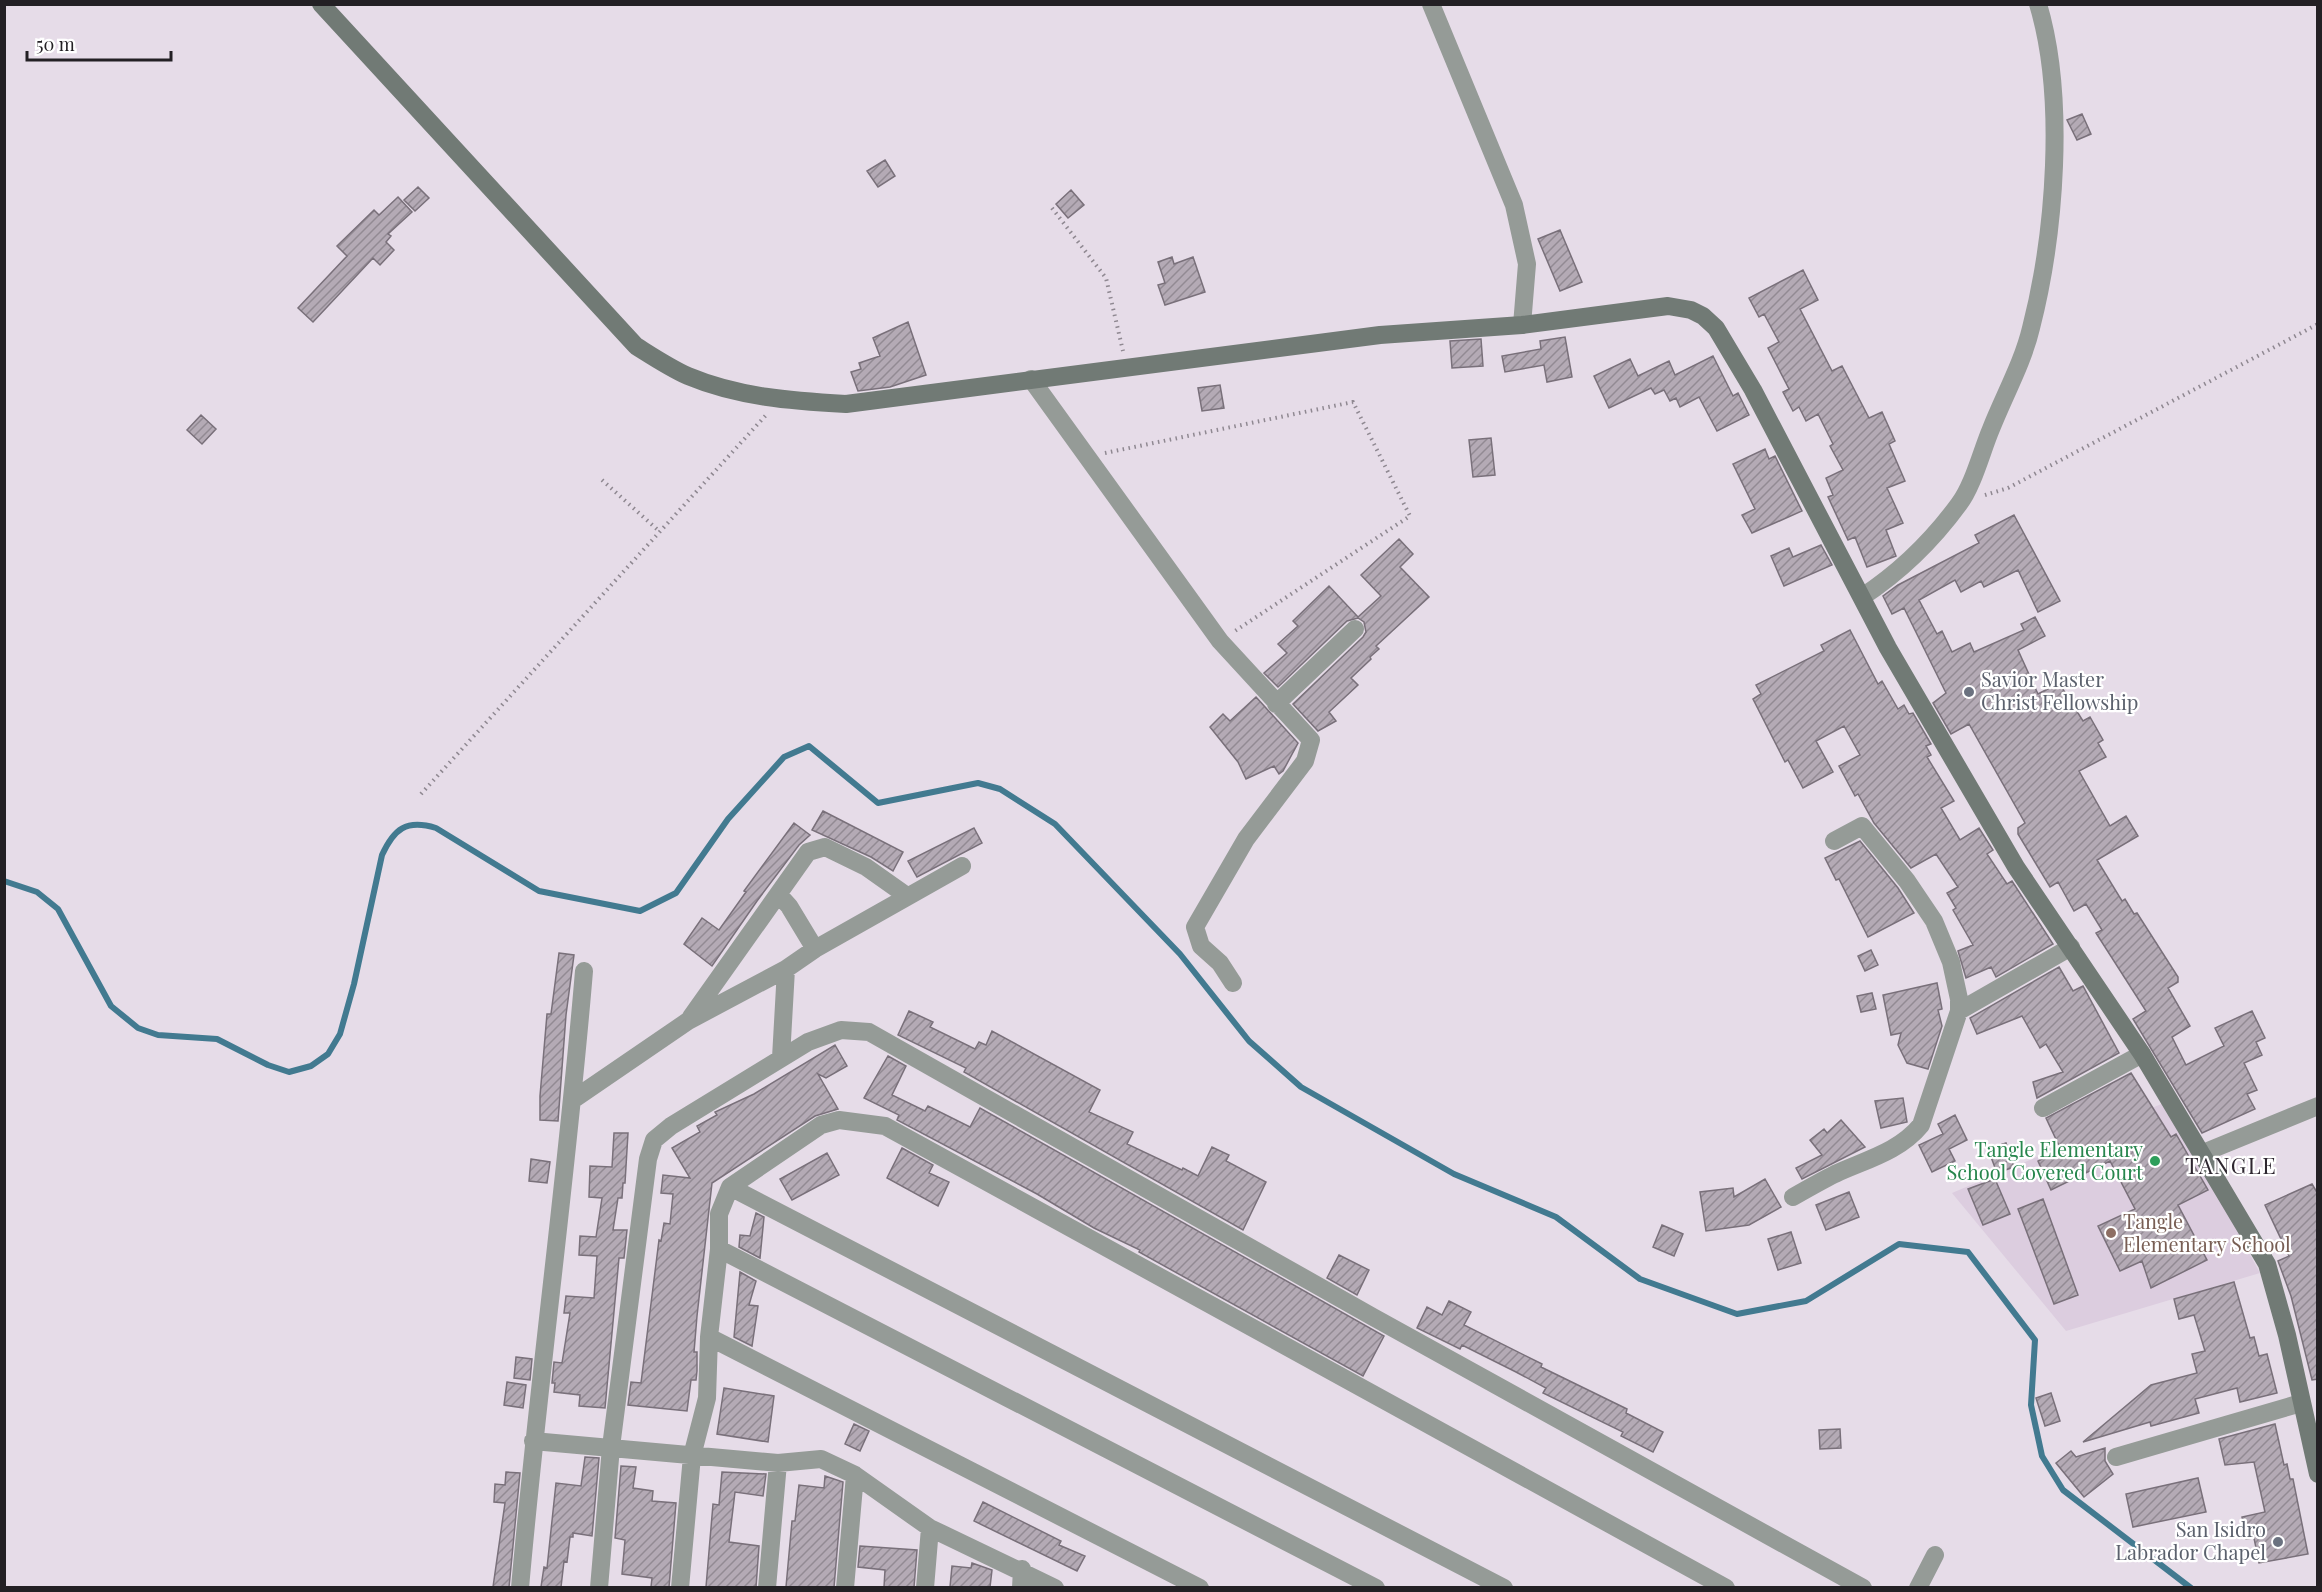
<svg xmlns="http://www.w3.org/2000/svg" width="2322" height="1592" viewBox="0 0 2322 1592" font-family="'Playfair Display',serif">
	<style>
		.built { fill: #dccddf }
		.lines { fill: none; stroke-linecap: round; stroke-linejoin: round }
		.stream { stroke: #427a90; stroke-width: 6 }
		.building { fill: url(#building-hatch); stroke: #79707a; stroke-width: 1.5 }
		.path { stroke: #8f8891; stroke-width: 4; stroke-dasharray: 1.5 4.5; stroke-linecap: butt }
		.street { stroke: #959b97; stroke-width: 18 }
		.secondary { stroke: #717a75; stroke-width: 18 }
		.worship-dot { fill: #6b7280; stroke: #fff; stroke-width: 2 }
		.leisure-dot { fill: #2e9e5b; stroke: #fff; stroke-width: 2 }
		.education-dot { fill: #8d6e63; stroke: #fff; stroke-width: 2 }
		.labels { text-anchor: middle; stroke-width: 4.5; stroke-linejoin: round; paint-order: stroke }
		.worship-label { font-size: 20px; fill: #5b616d; stroke: #fff; text-anchor: start }
		.leisure-label { font-size: 20px; fill: #27864d; stroke: #fff; text-anchor: end }
		.education-label { font-size: 20px; fill: #785e54; stroke: #fff; text-anchor: start }
		.quarter-label { font-size: 22px; letter-spacing: 1.5px; fill: #2e2730; stroke: #fff }
	</style>
	<defs>
		<pattern id="building-hatch" width="6" height="6" patternUnits="userSpaceOnUse" patternTransform="scale(1.5)"><rect width="6" height="6" fill="#b4aab5"/><path d="M-1 1l2-2M0 6l6-6M5 7l2-2" fill="none" stroke="#928a93"/></pattern>
	</defs>
	<rect width="100%" height="100%" fill="#e6dce8"/>
	<path class="built" d="M2166,1102L2260,1273L2066,1331L1952,1193Z"/>
	<g class="lines">
		<path class="stream" d="M4,881L37,892L58,909L111,1006L138,1028L158,1035L217,1039L268,1065L289,1072L311,1066L328,1054L340,1034L354,984L382,855C394,829 406,819 436,828L539,891L640,911L676,893L728,819L784,757L809,746L878,803L978,783L1000,789L1055,824L1180,954L1249,1041L1301,1087L1454,1174L1556,1217L1640,1279L1737,1314L1806,1301L1899,1244L1968,1252L2035,1340L2031,1405L2042,1456L2063,1490L2191,1588"/>
	</g>
	<path class="building" d="M2082,114L2091,134L2077,140L2067,120Z
		M885,160L895,176L878,187L867,171Z
		M418,187L429,198L415,211L404,200Z
		M1071,190L1084,205L1068,218L1056,204Z
		M398,197L412,212L388,234L391,236L386,242L394,250L380,265L373,258L313,322L298,308L347,256L337,246L374,210L379,215Z
		M1560,230L1582,282L1560,291L1538,239Z
		M1172,257L1174,264L1193,257L1205,292L1165,305L1158,285L1165,283L1158,262Z
		M1803,270L1818,300L1800,309L1832,371L1842,366L1869,418L1882,412L1895,441L1889,444L1905,481L1887,488L1903,523L1886,530L1896,556L1867,567L1855,537L1848,540L1828,497L1833,495L1826,478L1843,470L1830,446L1833,444L1818,414L1806,421L1799,407L1793,411L1783,392L1789,389L1768,348L1779,342L1764,314L1759,317L1749,298Z
		M908,322L926,375L890,387L858,391L851,372L861,369L859,363L880,356L873,338Z
		M1565,337L1572,377L1547,382L1544,365L1505,372L1502,356L1541,349L1540,341Z
		M1481,339L1483,366L1452,368L1450,341Z
		M1713,356L1733,396L1738,393L1749,415L1717,431L1699,397L1680,407L1676,398L1670,401L1664,390L1655,394L1651,388L1609,408L1594,376L1630,359L1638,376L1669,361L1675,375Z
		M1220,385L1224,408L1202,411L1198,388Z
		M201,415L216,429L202,444L187,430Z
		M1491,438L1495,475L1473,477L1469,440Z
		M1765,449L1769,459L1775,456L1802,511L1752,533L1742,515L1755,509L1733,464Z
		M2014,515L2060,601L2038,612L2018,570L1984,587L1981,581L1961,592L1955,580L1919,600L1937,634L1942,631L1952,652L1970,643L1974,652L2024,630L2021,624L2035,617L2045,636L2018,650L2038,694L2059,683L2083,721L2090,717L2103,740L2098,743L2106,757L2079,771L2110,826L2126,816L2138,836L2097,860L2122,901L2125,899L2134,914L2137,913L2178,977V982L2168,988L2190,1026L2172,1037L2186,1065L2224,1046L2215,1028L2252,1011L2265,1038L2256,1042L2262,1055L2244,1063L2257,1090L2247,1094L2255,1109L2202,1133L2133,1019L2146,1011L2096,933L2102,930L2086,904L2074,911L2058,882L2050,887L2018,834V828L2025,823L1969,724L1951,734L1933,703L1946,693L1904,608L1892,614L1883,596L1898,585L1979,543L1975,535Z
		M1399,539L1413,554L1400,567L1429,597L1376,646L1379,649L1370,657L1371,659L1351,678L1358,685L1329,712L1336,721L1318,731L1293,704L1363,637L1366,632L1364,622L1358,618L1347,621L1278,687L1264,673L1287,653L1278,644L1298,626L1293,621L1329,586L1358,617L1381,596L1361,575Z
		M1821,545L1832,565L1784,586L1771,556L1789,548L1793,557Z
		M1850,630L1878,684L1882,681L1898,709L1904,705L1909,714L1913,713L1931,744L1926,746L1931,755L1927,757L1954,801L1941,808L1960,840L1979,828L1993,850L1987,854L2007,884L2012,881L2053,944L1996,977L1991,967L1966,978L1958,951L1973,945L1953,910L1956,908L1947,893L1958,887L1936,854L1911,868L1874,823L1858,794L1855,796L1839,766L1860,755L1844,726L1816,741L1833,772L1803,788L1788,760L1785,762L1753,699L1761,694L1756,685L1824,651L1821,645Z
		M1256,697L1298,743L1283,771L1279,774L1274,766L1246,779L1238,762L1210,727L1223,714L1230,721Z
		M823,811L903,852L893,871L871,857L812,830Z
		M794,823L810,835L799,845L757,901L712,966L684,944L702,918L719,930L746,892L744,891Z
		M974,828L982,843L917,877L908,861Z
		M1860,841L1898,888L1914,913L1868,937L1839,879L1836,880L1825,858Z
		M1871,950L1878,965L1865,971L1858,956Z
		M559,953L574,955L566,1015L558,1121L540,1120V1096L547,1014H551Z
		M2059,967L2073,991L2083,986L2119,1053L2037,1098L2033,1082L2063,1072L2046,1044L2040,1048L2022,1016L1977,1034L1970,1018Z
		M1937,983L1942,1009L1938,1010L1942,1026L1928,1069L1907,1063L1898,1045L1901,1033L1891,1035L1883,995Z
		M1872,993L1876,1009L1861,1012L1857,996Z
		M909,1011L933,1022L930,1027L975,1049L979,1042L986,1045L992,1031L1100,1090L1089,1112L1133,1132L1127,1144L1182,1170L1183,1168L1198,1176L1212,1147L1229,1155L1226,1161L1266,1182L1243,1230L964,1072L966,1068L898,1035Z
		M835,1045L847,1066L826,1078L818,1074L838,1109L815,1116L712,1183L697,1316L694,1352H697V1371L696,1380H691L687,1411L628,1405L631,1382L641,1383L659,1240L661,1241L664,1223L670,1224L673,1194L661,1193L663,1175L690,1178L672,1148L700,1132L697,1126L717,1115L715,1112L754,1094Z
		M888,1056L906,1066L892,1095L925,1111L928,1106L970,1127L980,1108L1384,1336L1363,1376L1139,1252L1140,1250L1094,1228L1037,1194L897,1120L899,1115L864,1098Z
		M2131,1073L2171,1137L2176,1134L2208,1190L2178,1205L2207,1260L2151,1288L2142,1261L2120,1271L2098,1226L2135,1209L2110,1161L2051,1190L2038,1161L2061,1150L2046,1118Z
		M1903,1098L1907,1122L1881,1128L1875,1101Z
		M1955,1115L1967,1140L1949,1149L1955,1161L1932,1172L1919,1145L1943,1134L1938,1124Z
		M1841,1120L1865,1147L1802,1179L1796,1168L1822,1155L1810,1140L1824,1129L1827,1133Z
		M614,1133H628L625,1183H623L622,1198H618L613,1230H627L624,1258H619L605,1408L579,1406L580,1395L554,1392L555,1383H552L554,1362L562,1363L570,1313H564L566,1296L594,1298L597,1256L579,1255L580,1236L596,1237L602,1198L589,1197L590,1166L612,1167Z
		M2006,1143L2014,1167L1997,1173L1988,1149Z
		M902,1148L933,1165L929,1173L949,1182L938,1206L887,1178Z
		M827,1153L839,1175L792,1200L780,1179Z
		M531,1159L550,1162L547,1183L529,1181Z
		M1765,1179L1781,1207L1749,1225L1706,1231L1700,1192L1733,1188L1734,1197Z
		M1995,1179L2010,1214L1983,1225L1968,1189Z
		M2312,1184L2318,1194V1379L2312,1380L2291,1296L2278,1261L2289,1256L2265,1205Z
		M1849,1192L1859,1217L1826,1230L1816,1205Z
		M2043,1199L2078,1295L2054,1304L2018,1209Z
		M756,1213L764,1217L760,1258L739,1247L740,1235L750,1236Z
		M1662,1225L1683,1234L1674,1256L1653,1247Z
		M1791,1232L1801,1263L1778,1270L1768,1239Z
		M1339,1255L1369,1270L1357,1295L1327,1278Z
		M740,1272L756,1281L749,1305L758,1306L752,1346L734,1337Z
		M2234,1282L2250,1338L2254,1337L2259,1356L2267,1354L2277,1393L2240,1402L2237,1388L2195,1399L2199,1413L2151,1426L2150,1422L2083,1442L2151,1385L2197,1373L2192,1354L2205,1351L2194,1315L2179,1319L2174,1299Z
		M1449,1301L1471,1312L1464,1325L1542,1364L1541,1367L1627,1409L1626,1413L1663,1432L1653,1452L1621,1436L1623,1432L1543,1393L1546,1388L1516,1372L1462,1345L1460,1349L1417,1328L1427,1307L1442,1315Z
		M516,1357L532,1359L530,1380L514,1378Z
		M507,1382L526,1385L523,1408L504,1405Z
		M724,1388L774,1396L768,1442L717,1434Z
		M2051,1393L2060,1421L2045,1426L2036,1398Z
		M854,1424L869,1431L860,1451L845,1444Z
		M2275,1424L2284,1465L2287,1464L2290,1479H2293L2308,1554L2259,1563L2254,1538L2246,1539L2242,1517L2265,1512L2254,1462L2225,1465L2219,1439Z
		M1840,1429L1841,1448L1820,1449L1819,1430Z
		M2105,1448V1461L2113,1474L2084,1497L2056,1463L2071,1451L2076,1457Z
		M585,1457L599,1458L592,1536L573,1533V1537H570L567,1562L564,1561L561,1587H541L544,1567L547,1568L556,1483L581,1486Z
		M621,1466L636,1467L633,1488L653,1491L652,1501L676,1503L669,1587H651L652,1578L622,1574L625,1540L615,1538Z
		M506,1472L520,1473L509,1587H493L505,1503L494,1502L495,1484L505,1485Z
		M722,1472L766,1474L763,1496L735,1492L729,1542L759,1546L756,1587H706L713,1504L719,1505Z
		M825,1476L843,1482L834,1587H786L792,1521H795L799,1485L824,1488Z
		M2198,1478L2206,1512L2133,1527L2126,1494Z
		M983,1502L1061,1541L1059,1545L1085,1556L1077,1571L974,1521Z
		M860,1546L917,1550L914,1587H884L885,1570L858,1567Z
		M972,1563L992,1570L990,1587H950L952,1566L971,1568Z"/>
	<g class="lines">
		<path class="path" d="M1052,208L1106,278L1123,351
			M1105,453L1353,402L1410,516L1235,631
			M602,480L659,531
			M1985,495L2008,488L2318,324
			M421,794L767,414"/>
		<path class="street" d="M1431,4L1514,205L1527,264L1522,325
			M1031,379L1220,641L1311,740L1305,761L1246,839L1195,927L1201,946L1220,963L1233,983
			M1862,597C1900,572 1932,541 1959,504C1973,486 1982,450 1991,429C2004,396 2023,362 2031,328C2055,234 2066,97 2038,4
			M1276,704L1355,629
			M779,895L789,906L815,949
			M1959,1011L2071,947
			M691,1017L808,852L825,847L866,867L907,896
			M781,1058L786,969
			M574,1099L688,1021L786,969L815,949L962,866
			M2043,1108L2142,1054
			M2203,1153L2318,1106
			M730,1187L1504,1588
			M1793,1197C1807,1189 1821,1181 1835,1174C1865,1160 1899,1152 1921,1125L1959,1011V999L1951,962L1934,921L1907,881L1862,826L1834,841
			M719,1249L1376,1588
			M709,1337L1200,1588
			M533,1441L778,1463L821,1459L855,1475L930,1528L1055,1588
			M2116,1457L2301,1403
			M520,1588C538,1382 567,1177 584,971
			M599,1588L611,1447L648,1159L654,1140L671,1126L808,1042L841,1030L869,1032L1373,1317L1863,1588
			M680,1588L692,1456L707,1398L709,1337L719,1249V1214L730,1187L821,1125L839,1120L885,1126L1726,1588
			M767,1588L778,1463
			M845,1588L855,1475
			M925,1588L930,1528
			M1021,1588L1022,1569
			M1918,1588L1935,1555"/>
		<path class="secondary" d="M321,4L636,346C652,356 670,368 688,376C738,397 792,401 846,404L1380,335L1522,325L1668,306L1691,310L1703,316L1716,328L1753,390L1888,648L2016,867L2142,1054L2267,1264L2287,1335L2318,1474"/>
	</g>
	<g class="worship-dot">
		<circle cx="1969" cy="692" r="6"/>
		<circle cx="2278" cy="1542" r="6"/>
	</g>
	<circle class="leisure-dot" cx="2155" cy="1161" r="6"/>
	<circle class="education-dot" cx="2111" cy="1233" r="6"/>
	<g class="labels">
		<g class="worship-label">
			<text x="1981" y="687">Savior Master<tspan x="1981" dy="23">Christ Fellowship</tspan></text>
			<text x="2266" y="1537" text-anchor="end">San Isidro<tspan x="2266" dy="23">Labrador Chapel</tspan></text>
		</g>
		<g class="leisure-label">
			<text x="2143" y="1157">Tangle Elementary<tspan x="2143" dy="23">School Covered Court</tspan></text>
		</g>
		<g class="education-label">
			<text x="2123" y="1229">Tangle<tspan x="2123" dy="23">Elementary School</tspan></text>
		</g>
		<g class="quarter-label">
			<text x="2231" y="1174">TANGLE</text>
		</g>
	</g>
	<rect width="2322" height="1592" fill="none" stroke="#232024" stroke-width="12"/>
	<path d="M27 51v9h144v-9" fill="none" stroke="#232024" stroke-width="3"/>
	<text x="36" y="51" font-size="18" fill="#232024" stroke="#ffffff" stroke-width="4.5" paint-order="stroke">50 m</text>
</svg>
